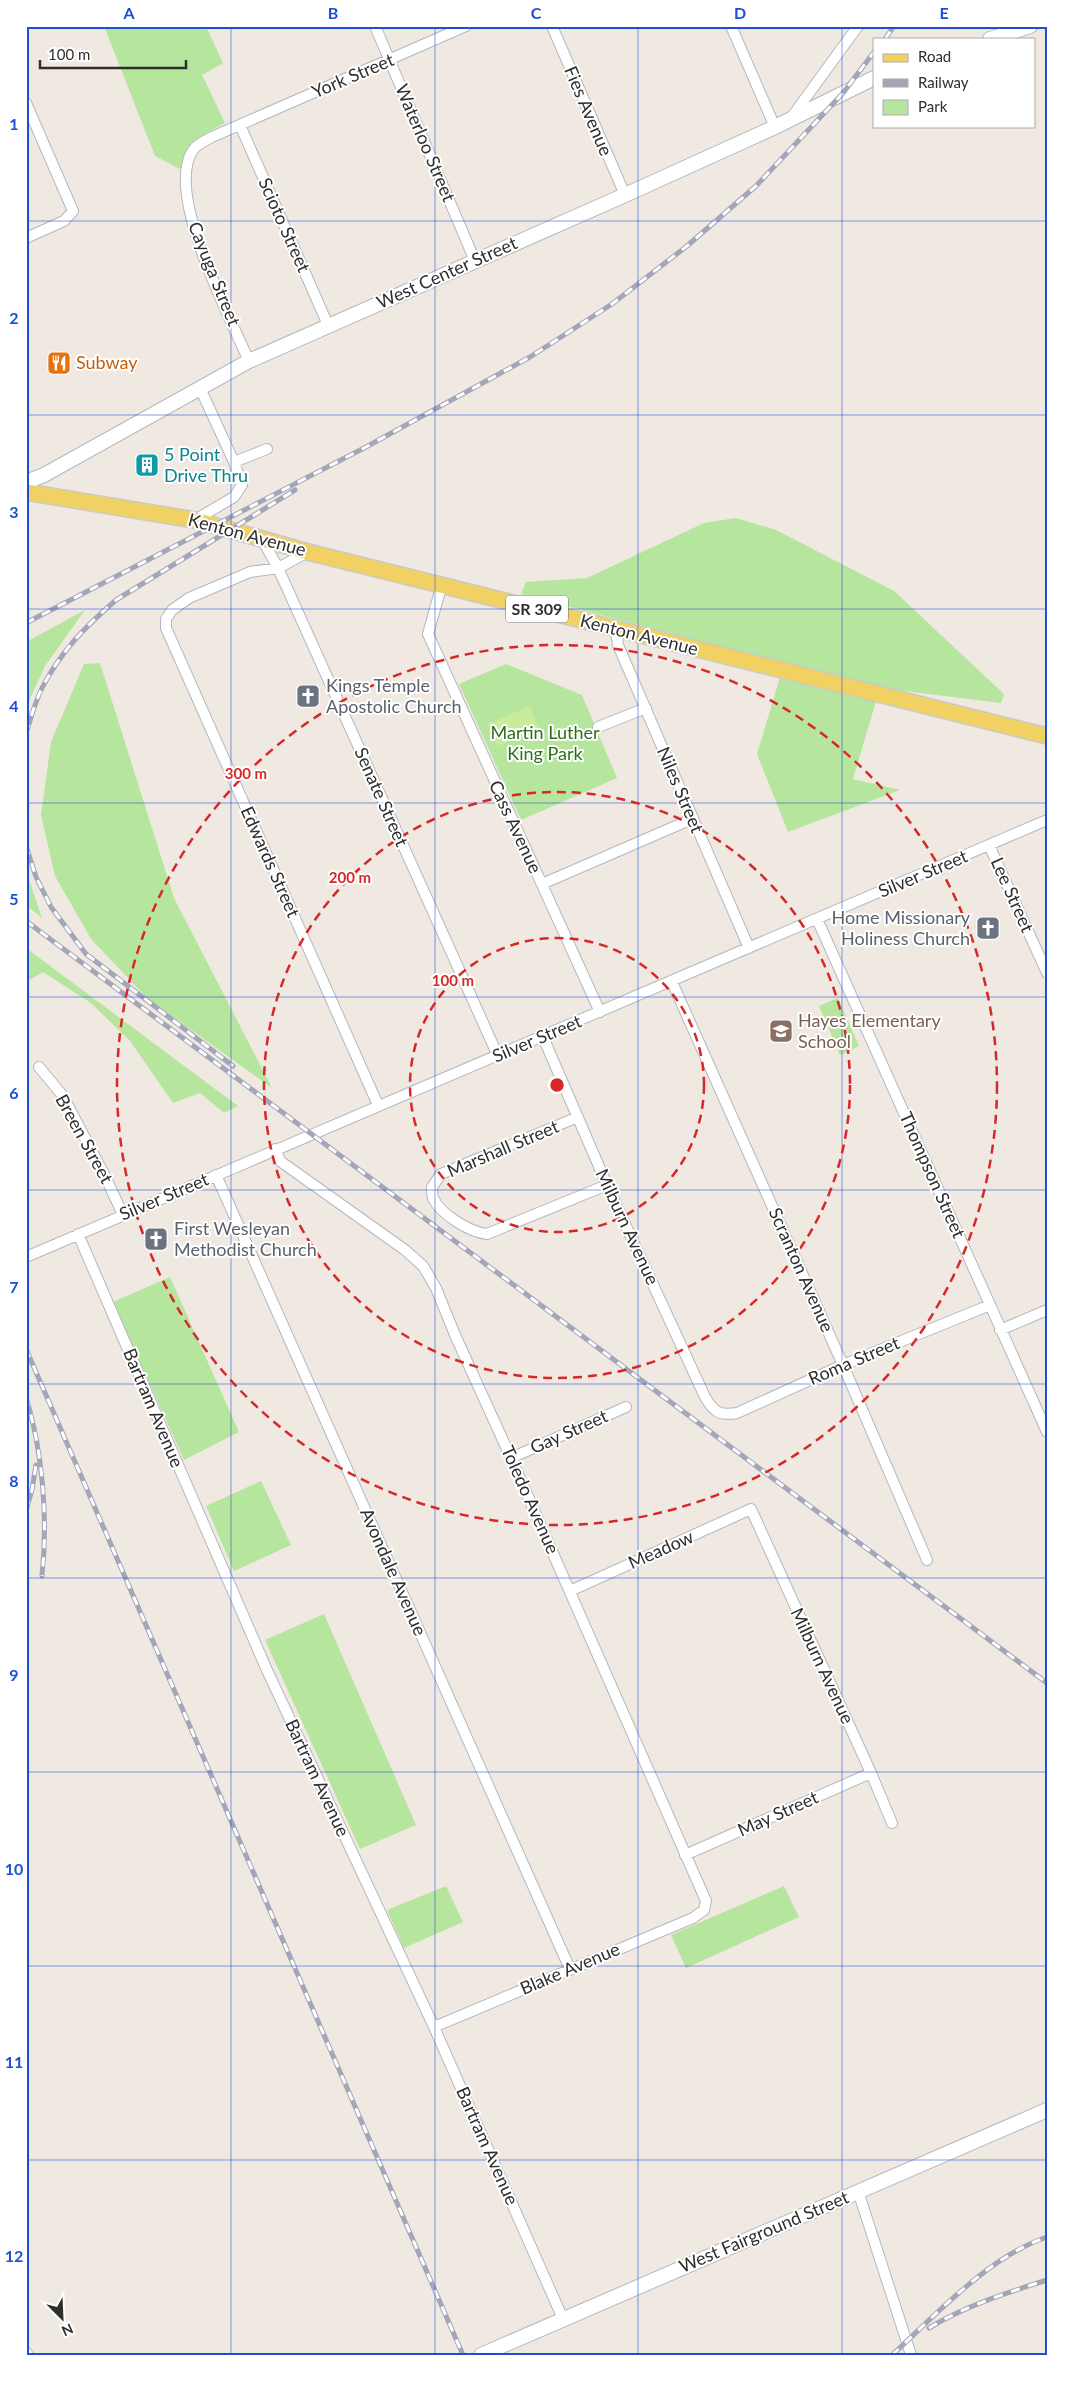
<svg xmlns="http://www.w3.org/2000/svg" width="1073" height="2381" viewBox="0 0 1073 2381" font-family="Lato,sans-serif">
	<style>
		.green { fill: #b6e59e }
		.pitch { fill: #c9ec9a }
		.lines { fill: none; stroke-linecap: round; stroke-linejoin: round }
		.street-casing { stroke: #b4b7c1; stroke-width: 12 }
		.secondary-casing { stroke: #b4b7c1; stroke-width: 16 }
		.primary-casing { stroke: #c9c9c9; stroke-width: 18 }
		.street { stroke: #fff; stroke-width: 10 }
		.secondary { stroke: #fff; stroke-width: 14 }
		.primary { stroke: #f2d163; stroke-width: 15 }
		.rail-casing { stroke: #a3a6b8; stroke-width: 5 }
		.rail { stroke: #fff; stroke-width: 3; stroke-dasharray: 9; stroke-linecap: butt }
		.grid { fill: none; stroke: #1d4ed8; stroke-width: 1; stroke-opacity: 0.55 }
		.ring { fill: none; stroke: #d62828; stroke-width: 2.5; stroke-dasharray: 9 6 }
		.labels { text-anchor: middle; stroke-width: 4; stroke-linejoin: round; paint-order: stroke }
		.shield { fill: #fff; stroke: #6d6d6d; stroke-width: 1 }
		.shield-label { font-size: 16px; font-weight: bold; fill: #2e2e2e }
		.street-label { font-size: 18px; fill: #2e2e2e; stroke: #fff }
		.food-label { font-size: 18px; fill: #c56008; stroke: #fff; text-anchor: start }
		.culture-label { font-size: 18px; fill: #0d838f; stroke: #fff; text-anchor: start }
		.worship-label { font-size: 18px; fill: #5b616d; stroke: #fff; text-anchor: start }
		.park-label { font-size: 18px; fill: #2c6e1b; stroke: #fff }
		.education-label { font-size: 18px; fill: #785e54; stroke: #fff; text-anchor: start }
		.centre { fill: #d62828; stroke: #fff; stroke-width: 2.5 }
		.ring-label { font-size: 15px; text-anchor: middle; font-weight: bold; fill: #d62828; stroke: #fff; stroke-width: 4; stroke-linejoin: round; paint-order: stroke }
		.neatline { fill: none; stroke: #1d4ed8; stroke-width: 2 }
		.grid-label { font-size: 16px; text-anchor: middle; font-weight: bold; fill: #1d4ed8 }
	</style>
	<rect width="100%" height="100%" fill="#efe9e1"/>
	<path class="green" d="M104,26H206L223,63L202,75L225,123L206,133L180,169L155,156Z
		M736,518L776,530L894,591L1004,694L1001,703L880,688L521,594L526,582L587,578L704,523Z
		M85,610L45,666L26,707V642Z
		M100,663L174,898L272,1088L148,999L91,939L55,876L41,815L51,742L84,664Z
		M506,664L582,695L617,778L521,820L459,684Z
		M781,674L877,698L853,779L900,790L788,832L757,754Z
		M26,871L42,918L26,905Z
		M26,948L238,1106L224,1113L200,1093L173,1103L130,1041L91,1003L43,972L26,982Z
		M838,998L859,1046L840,1055L819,1006Z
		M170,1277L239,1432L184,1460L113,1302Z
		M261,1481L291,1545L234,1571L206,1506Z
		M324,1614L416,1825L360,1849L265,1640Z
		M446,1886L463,1922L404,1948L387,1910Z
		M784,1886L799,1917L686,1968L671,1935Z"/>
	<path class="pitch" d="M530,706L539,728L498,746L488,724Z"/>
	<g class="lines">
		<g class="street-casing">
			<path id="street" d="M375,26L475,261
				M552,26L625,195
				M731,26L775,127
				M26,103L73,211L64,221L26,238
				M791,118L858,26
				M240,125L328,325
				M249,361C230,317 164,193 193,150C196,145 206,140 212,137L466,26
				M200,388L234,462
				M195,520L234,497L242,485L234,462L267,449
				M262,539L278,568L498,1056
				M308,552L278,568L250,572L189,598L172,610L166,619V628L378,1105
				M442,584L428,634L600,1012
				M616,630L618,645L749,948
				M598,727L646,708
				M989,845L1047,973
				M542,884L692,819
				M817,919L1047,1432
				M672,982L843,1365L927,1560
				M543,1037L607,1185L705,1397C714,1412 719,1416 737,1413L843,1365L990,1305
				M39,1067L63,1096L105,1176L123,1215
				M578,1117L441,1174L432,1187C432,1190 432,1195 433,1198C441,1215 470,1232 487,1234L607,1185
				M275,1149L280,1161L405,1250L423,1266L436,1288L455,1335L511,1458L706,1901L704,1910L693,1918L434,2027
				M216,1175L570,1969
				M78,1234L266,1668L434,2027L563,2319
				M26,1257L1047,820
				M1000,1330L1047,1310
				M511,1458L626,1407
				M570,1591L751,1509L871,1773L892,1823
				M685,1855L871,1773
				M858,2191L911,2355
				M26,2352L28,2355"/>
		</g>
		<g class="secondary-casing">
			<path id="secondary" d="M990,39L1030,26
				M26,482L44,475L249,361L625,195L775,127L874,78
				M481,2355L1047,2110"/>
		</g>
		<g class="primary-casing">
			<path id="primary" d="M26,492L195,520L308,552L1047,736"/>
		</g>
		<use href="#street" class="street"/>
		<use href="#secondary" class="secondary"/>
		<use href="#primary" class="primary"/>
		<g class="rail-casing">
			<path id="rail" d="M885,39L894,26
				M26,623L366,447L530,357L612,304L687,246L756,186L843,93L874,52
				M26,733C31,718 35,702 42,688C61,651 85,627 116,600L295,490
				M26,846L36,877L51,907L86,954L233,1066
				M26,921L1047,1683
				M26,1349L463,2355
				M26,1397C43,1453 48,1518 42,1576
				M26,1510L32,1490L36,1465
				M929,2328C965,2306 1006,2293 1047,2280
				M892,2355C937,2314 988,2257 1047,2237"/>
		</g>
		<use href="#rail" class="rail"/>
	</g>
	<path class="grid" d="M231,26V2355M435,26V2355M638,26V2355M842,26V2355M26,221H1047M26,415H1047M26,609H1047M26,803H1047M26,997H1047M26,1190H1047M26,1384H1047M26,1578H1047M26,1772H1047M26,1966H1047M26,2160H1047"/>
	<g class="ring">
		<circle cx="557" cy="1085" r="147"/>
		<circle cx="557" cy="1085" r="293"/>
		<circle cx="557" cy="1085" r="440"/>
	</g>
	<defs>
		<g id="restaurant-square" transform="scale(1.25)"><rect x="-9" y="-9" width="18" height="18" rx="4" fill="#e8710a" stroke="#fff"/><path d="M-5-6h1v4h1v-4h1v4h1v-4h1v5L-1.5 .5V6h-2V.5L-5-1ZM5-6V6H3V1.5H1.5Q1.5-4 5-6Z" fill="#fff"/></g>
		<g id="building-square" transform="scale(1.25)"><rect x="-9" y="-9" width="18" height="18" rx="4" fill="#0f9aa8" stroke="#fff"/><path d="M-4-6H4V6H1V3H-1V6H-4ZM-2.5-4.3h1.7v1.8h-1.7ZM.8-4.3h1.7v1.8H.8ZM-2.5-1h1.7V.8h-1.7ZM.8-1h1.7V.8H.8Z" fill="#fff"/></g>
		<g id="church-square" transform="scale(1.25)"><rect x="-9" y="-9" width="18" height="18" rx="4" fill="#6b7280" stroke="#fff"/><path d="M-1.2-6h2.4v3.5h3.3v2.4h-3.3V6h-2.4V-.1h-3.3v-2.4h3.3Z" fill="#fff"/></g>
		<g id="school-square" transform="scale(1.25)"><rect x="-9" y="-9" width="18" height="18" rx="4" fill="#8d6e63" stroke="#fff"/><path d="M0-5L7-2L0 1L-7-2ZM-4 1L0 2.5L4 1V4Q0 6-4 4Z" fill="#fff"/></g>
	</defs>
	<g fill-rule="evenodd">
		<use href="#restaurant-square" x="59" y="363"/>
		<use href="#building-square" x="147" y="465"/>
		<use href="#church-square" x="308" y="696"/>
		<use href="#church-square" x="988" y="928"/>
		<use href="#school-square" x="781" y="1031"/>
		<use href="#church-square" x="156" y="1239"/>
	</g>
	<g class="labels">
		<rect class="shield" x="506" y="595.5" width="62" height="27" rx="4"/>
		<g class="shield-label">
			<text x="537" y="615">SR 309</text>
		</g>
		<g class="street-label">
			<text transform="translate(353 76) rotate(-23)" y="6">York Street</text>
			<text transform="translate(588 111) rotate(67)" y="6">Fies Avenue</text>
			<text transform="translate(425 143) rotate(67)" y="6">Waterloo Street</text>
			<text transform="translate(284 225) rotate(66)" y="6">Scioto Street</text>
			<text transform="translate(447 273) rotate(-24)" y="6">West Center Street</text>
			<text transform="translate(214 274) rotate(68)" y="6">Cayuga Street</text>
			<text transform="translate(247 535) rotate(15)" y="6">Kenton Avenue</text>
			<text transform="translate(639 635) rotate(14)" y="6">Kenton Avenue</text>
			<text transform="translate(680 790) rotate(67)" y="6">Niles Street</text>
			<text transform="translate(381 797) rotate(66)" y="6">Senate Street</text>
			<text transform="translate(515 827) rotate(65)" y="6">Cass Avenue</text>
			<text transform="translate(270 862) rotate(66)" y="6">Edwards Street</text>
			<text transform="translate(923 874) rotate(-23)" y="6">Silver Street</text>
			<text transform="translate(1012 895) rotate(66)" y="6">Lee Street</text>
			<text transform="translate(537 1039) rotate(-23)" y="6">Silver Street</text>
			<text transform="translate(84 1139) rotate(61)" y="6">Breen Street</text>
			<text transform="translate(503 1149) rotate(-23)" y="6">Marshall Street</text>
			<text transform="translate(932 1175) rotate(66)" y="6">Thompson Street</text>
			<text transform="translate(164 1197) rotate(-23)" y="6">Silver Street</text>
			<text transform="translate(627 1227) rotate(65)" y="6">Milburn Avenue</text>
			<text transform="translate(801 1270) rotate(66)" y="6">Scranton Avenue</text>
			<text transform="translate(854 1361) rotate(-23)" y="6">Roma Street</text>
			<text transform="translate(153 1408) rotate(67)" y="6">Bartram Avenue</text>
			<text transform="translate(569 1432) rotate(-24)" y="6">Gay Street</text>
			<text transform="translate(530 1500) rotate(66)" y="6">Toledo Avenue</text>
			<text transform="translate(661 1550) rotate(-24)" y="6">Meadow</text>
			<text transform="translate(393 1572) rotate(66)" y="6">Avondale Avenue</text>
			<text transform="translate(822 1666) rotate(65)" y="6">Milburn Avenue</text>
			<text transform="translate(317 1778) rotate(65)" y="6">Bartram Avenue</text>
			<text transform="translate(778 1814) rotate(-24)" y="6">May Street</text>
			<text transform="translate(570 1969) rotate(-23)" y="6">Blake Avenue</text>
			<text transform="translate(487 2146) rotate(66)" y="6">Bartram Avenue</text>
			<text transform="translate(764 2232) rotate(-23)" y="6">West Fairground Street</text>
		</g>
		<g class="food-label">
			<text x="76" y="369">Subway</text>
		</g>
		<g class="culture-label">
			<text x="164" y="461">5 Point<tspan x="164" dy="21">Drive Thru</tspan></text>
		</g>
		<g class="worship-label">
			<text x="326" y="692">Kings Temple<tspan x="326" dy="21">Apostolic Church</tspan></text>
			<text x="970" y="924" text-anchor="end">Home Missionary<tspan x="970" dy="21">Holiness Church</tspan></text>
			<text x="174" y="1235">First Wesleyan<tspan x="174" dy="21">Methodist Church</tspan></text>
		</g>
		<g class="park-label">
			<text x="545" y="739">Martin Luther<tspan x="545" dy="21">King Park</tspan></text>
		</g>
		<g class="education-label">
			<text x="798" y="1027">Hayes Elementary<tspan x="798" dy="21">School</tspan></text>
		</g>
	</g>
	<circle cx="557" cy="1085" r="8" class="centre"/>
	<g class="ring-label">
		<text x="246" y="779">300 m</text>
		<text x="350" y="883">200 m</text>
		<text x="453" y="986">100 m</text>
	</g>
	<rect width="1073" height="2381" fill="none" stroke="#ffffff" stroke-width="55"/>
	<rect x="873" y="38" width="162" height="90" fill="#ffffff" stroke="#ababab"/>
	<rect x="883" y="54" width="25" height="8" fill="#f2d163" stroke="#ababab"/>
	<text x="918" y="62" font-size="15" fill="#2e2e2e">Road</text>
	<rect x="883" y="79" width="25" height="8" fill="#a3a6b8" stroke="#ababab"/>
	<text x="918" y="88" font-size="15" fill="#2e2e2e">Railway</text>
	<rect x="883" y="100" width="25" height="15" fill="#b6e59e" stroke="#ababab"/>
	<text x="918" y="112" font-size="15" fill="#2e2e2e">Park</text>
	<g transform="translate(62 2318) rotate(156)" stroke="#ffffff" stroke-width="4" paint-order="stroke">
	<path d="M0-4L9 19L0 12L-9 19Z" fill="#2e2e2e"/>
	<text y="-8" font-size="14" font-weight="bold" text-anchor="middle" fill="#2e2e2e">N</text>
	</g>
	<path d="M40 60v8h146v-8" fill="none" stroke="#2e2e2e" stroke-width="2.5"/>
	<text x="48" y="60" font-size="15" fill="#2e2e2e" stroke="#ffffff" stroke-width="4" paint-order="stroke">100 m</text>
	<rect x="28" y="28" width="1018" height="2326" class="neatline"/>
	<g class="grid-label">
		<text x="129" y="19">A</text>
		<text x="333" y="19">B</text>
		<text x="536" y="19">C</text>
		<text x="740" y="19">D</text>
		<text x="944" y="19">E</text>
		<text x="14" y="130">1</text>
		<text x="14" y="324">2</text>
		<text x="14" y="518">3</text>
		<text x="14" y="712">4</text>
		<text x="14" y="905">5</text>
		<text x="14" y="1099">6</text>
		<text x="14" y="1293">7</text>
		<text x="14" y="1487">8</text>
		<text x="14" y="1681">9</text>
		<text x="14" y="1875">10</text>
		<text x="14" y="2068">11</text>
		<text x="14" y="2262">12</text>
	</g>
</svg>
